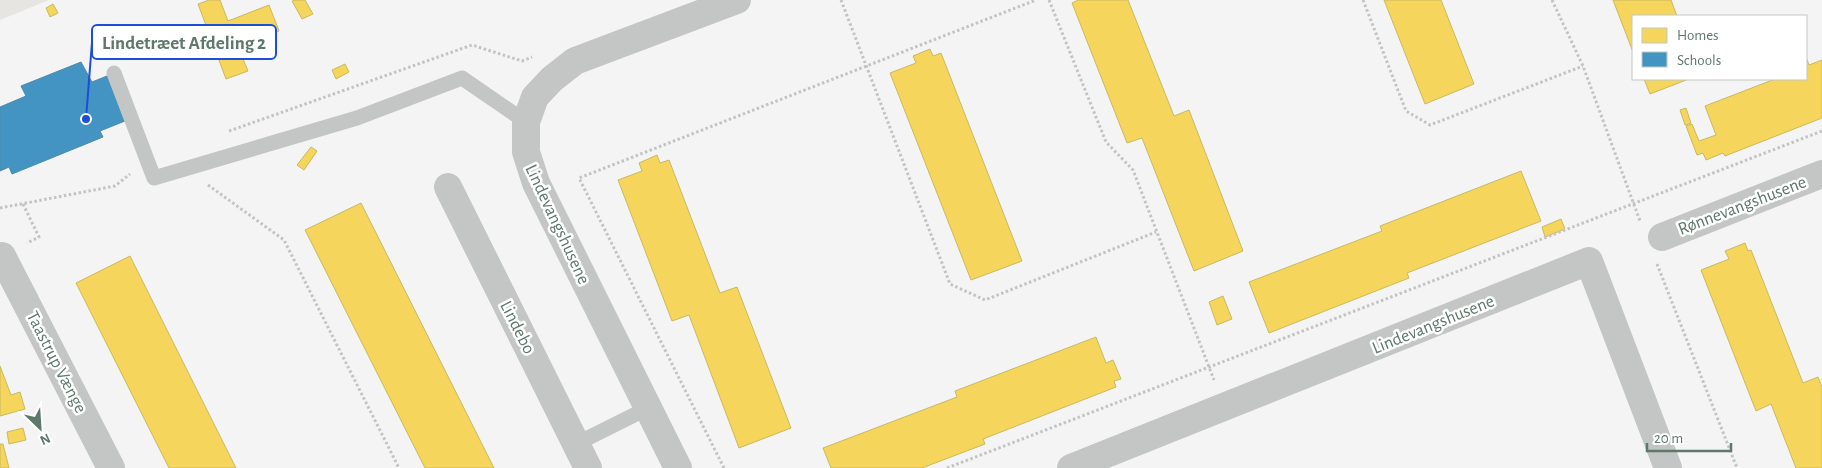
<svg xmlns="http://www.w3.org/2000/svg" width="1822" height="468" viewBox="0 0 1822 468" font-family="'Alegreya Sans',sans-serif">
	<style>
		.park { fill: #e7e5e1 }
		.homes { fill: #f6d55c; stroke: #c8b961 }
		.schools { fill: #4393c3; stroke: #4b8ba9 }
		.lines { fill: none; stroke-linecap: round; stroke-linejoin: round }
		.path { stroke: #c2c4c3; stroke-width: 3; stroke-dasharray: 2.5 2.5; stroke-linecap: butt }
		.service { stroke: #c4c6c5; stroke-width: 15 }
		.minor { stroke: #c4c6c5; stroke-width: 28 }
		.labels { text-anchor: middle; stroke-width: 5; stroke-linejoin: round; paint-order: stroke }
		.street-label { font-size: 18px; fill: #5e786c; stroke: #fff }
		.leader { fill: none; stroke: #1d4ed8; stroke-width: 2 }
		.callout-dot { fill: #1d4ed8; stroke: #fff; stroke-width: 2 }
		.callout { fill: #fff; stroke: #1d4ed8; stroke-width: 2 }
		.callout-label { font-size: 19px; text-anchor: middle; font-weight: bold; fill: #5e786c }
	</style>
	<rect width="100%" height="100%" fill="#f5f4f4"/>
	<path class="park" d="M0,0H49L0,20Z"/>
	<path class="homes" d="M209,0H220L228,21L269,5L279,31L238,47L248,71L226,79L198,4Z
		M295,0H305L313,14L302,19L292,1Z
		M1078,0H1128L1174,116L1189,110L1243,251L1194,271L1142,138L1127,143L1072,3Z
		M1384,0H1441L1474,84L1425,104Z
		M1613,0H1671L1677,16H1633V52Z
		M53,4L58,13L50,17L46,8Z
		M930,49L933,56L941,53L1022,261L971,280L890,73L916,63L913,56Z
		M1806,57L1809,65L1822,60V118L1725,156L1723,153L1706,160L1703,153L1697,155L1686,126L1692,124L1699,141L1716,135L1705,106L1775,79H1806Z
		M345,64L349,72L336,79L332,70Z
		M1644,79H1689L1650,94Z
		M1686,108L1691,123L1685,125L1680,110Z
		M311,147L317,151L304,170L297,165Z
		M657,155L660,163L669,160L720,293L737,287L791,428L739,448L689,315L672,321L618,180L642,171L639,163Z
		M1521,171L1541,221L1407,273L1409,278L1269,333L1249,282L1382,231L1380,226Z
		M361,203L494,468H425L305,230Z
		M1561,219L1565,229L1545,237L1542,227Z
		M1745,243L1748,251L1751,250L1803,383L1818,377L1822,387V468H1796L1771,404L1756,411L1701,270L1729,259L1725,251Z
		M130,256L236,468H169L76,283Z
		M1223,296L1232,319L1217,325L1209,302Z
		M1096,337L1106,363L1113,360L1121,379L1114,381L1116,387L983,439L985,444L922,468H831L823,448L957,397L955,391Z
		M0,366L11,395L20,392L25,409L0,416Z
		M23,428L26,440L9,444L7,432Z
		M0,444H3L9,468H0Z"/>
	<path class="schools" d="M81,62L92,82L107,76L125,121L100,131L103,137L12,174L9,167L0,171V107L26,96L21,86Z"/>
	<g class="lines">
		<path class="path" d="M841,0L950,284L985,300L1156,232
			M1049,0L1106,142L1133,170L1214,380
			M1363,0L1406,111L1430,125L1583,66
			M1552,0L1583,66L1640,221
			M229,131L472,45L522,61L532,57
			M208,185L284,240L399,468
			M23,204L39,237L27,243
			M0,208L115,186L130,174
			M1657,264L1737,468
			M724,468L579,178L1036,0
			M947,468L1822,131"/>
		<path class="service" d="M114,73L154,178L357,118L462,78L526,122
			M576,444L648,408"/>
		<path class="minor" d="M448,187L588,468
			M1662,237L1822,174
			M2,256L111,468
			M678,468L536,183L526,152V122L535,97L552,79L575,61L737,0
			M1071,468L1589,261L1668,468"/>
	</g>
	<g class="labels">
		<g class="street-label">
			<text transform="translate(1742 205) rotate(-21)" y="6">Rønnevangshusene</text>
			<text transform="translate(558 224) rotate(65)" y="6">Lindevangshusene</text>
			<text transform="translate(1433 324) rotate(-22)" y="6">Lindevangshusene</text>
			<text transform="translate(518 327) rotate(63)" y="6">Lindebo</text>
			<text transform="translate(57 362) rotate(63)" y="6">Taastrup Vænge</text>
		</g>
	</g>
	<path class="leader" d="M86 119L92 42"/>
	<circle class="callout-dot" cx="86" cy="119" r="5"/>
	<rect class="callout" x="92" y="25" width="184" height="34" rx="5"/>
	<g class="callout-label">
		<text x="184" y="49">Lindetræet Afdeling 2</text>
	</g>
	<rect x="1632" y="15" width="175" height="65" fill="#ffffff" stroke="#bfc9c4"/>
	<rect x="1642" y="28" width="25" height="15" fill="#f6d55c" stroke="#bfc9c4"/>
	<text x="1677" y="40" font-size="15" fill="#5e786c">Homes</text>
	<rect x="1642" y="52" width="25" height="15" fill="#4393c3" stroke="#bfc9c4"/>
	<text x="1677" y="65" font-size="15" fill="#5e786c">Schools</text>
	<g transform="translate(40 428) rotate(155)" stroke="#ffffff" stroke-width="4" paint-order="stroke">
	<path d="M0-4L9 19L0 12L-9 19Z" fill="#5e786c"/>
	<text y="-8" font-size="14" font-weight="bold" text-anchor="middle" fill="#5e786c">N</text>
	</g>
	<path d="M1647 443v8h84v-8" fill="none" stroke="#5e786c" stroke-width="2.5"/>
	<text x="1654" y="443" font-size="15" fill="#5e786c" stroke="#ffffff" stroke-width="4" paint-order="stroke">20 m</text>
</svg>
